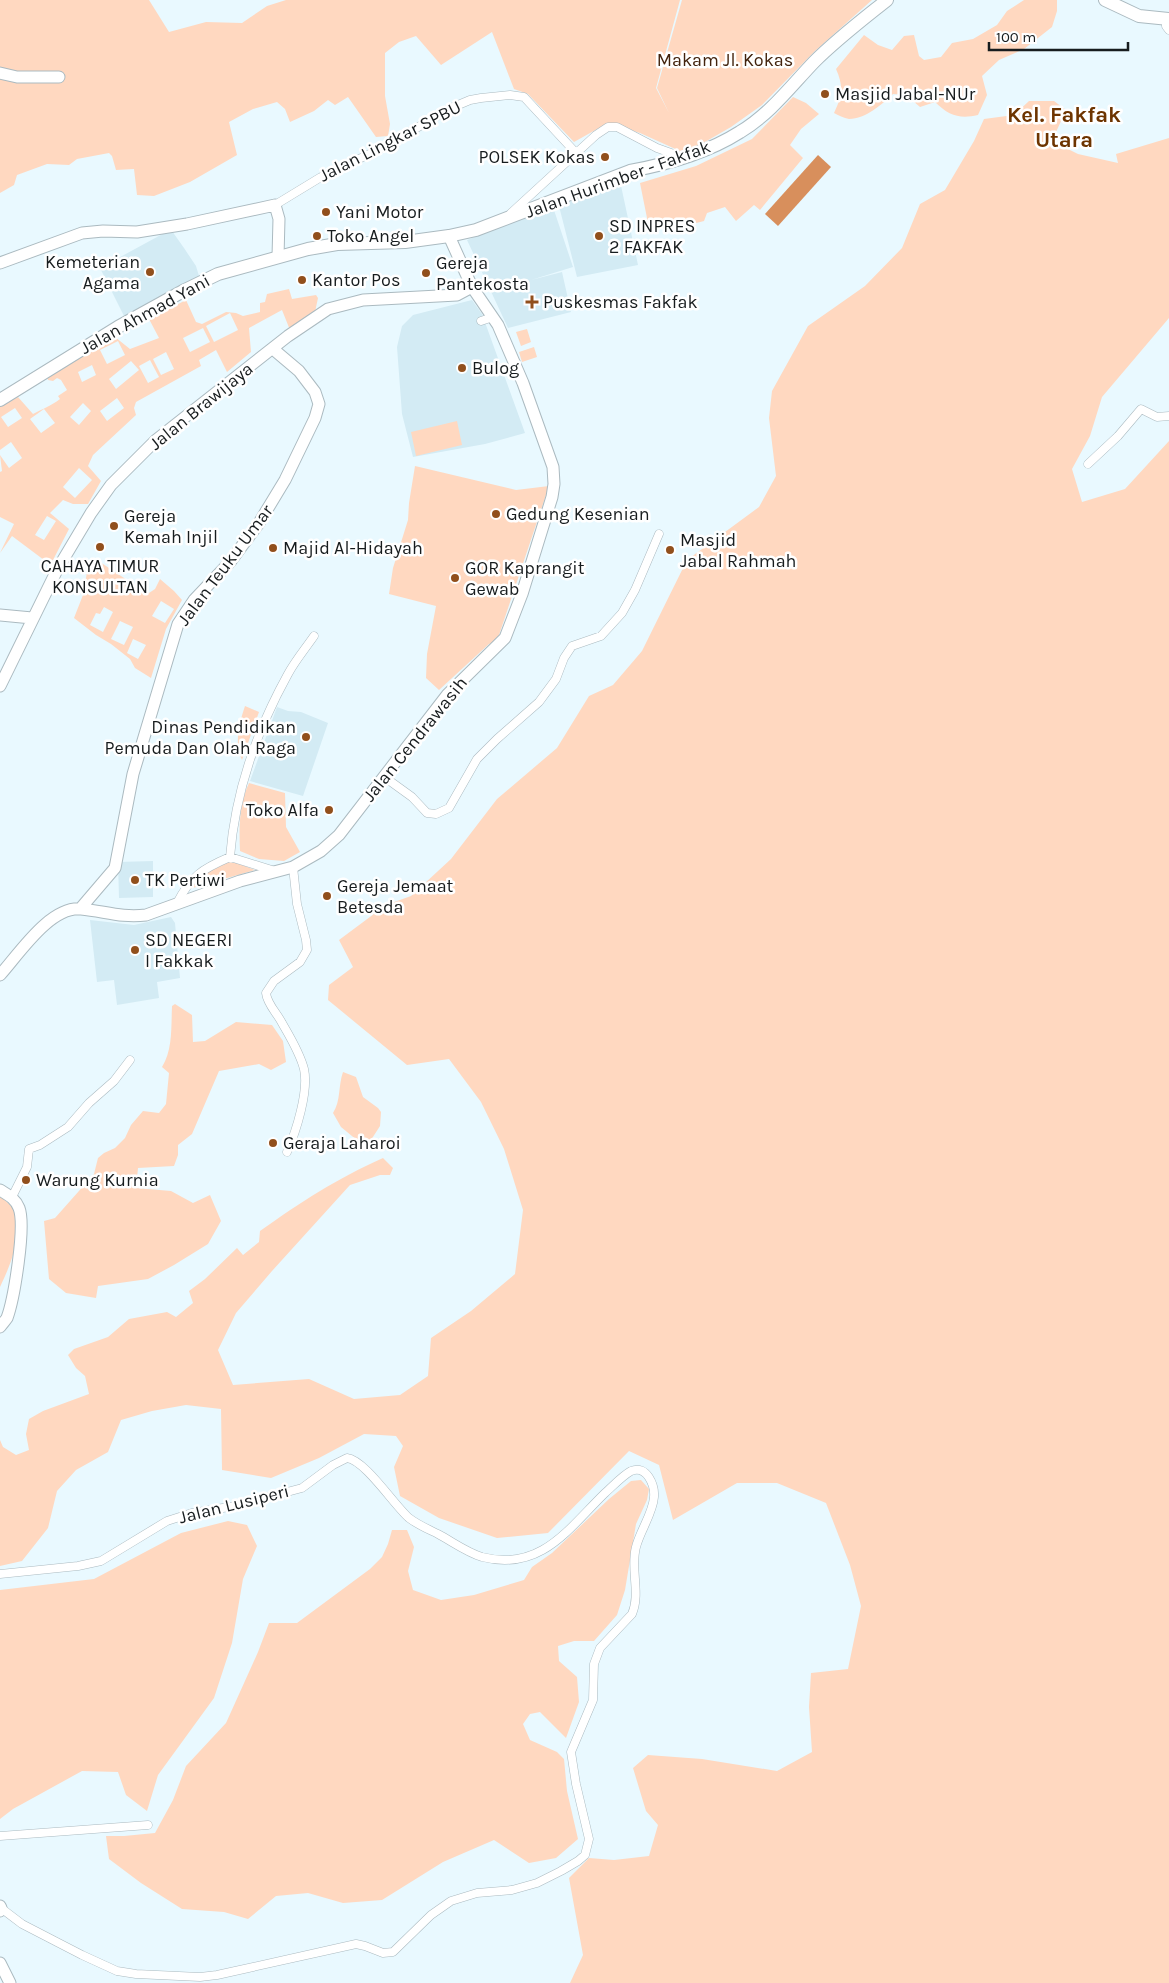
<svg xmlns="http://www.w3.org/2000/svg" width="1169" height="1983" viewBox="0 0 1169 1983" font-family="Karla,sans-serif">
	<style>
		.built { fill: #d3ebf4 }
		.green { fill: #ffd8c0; fill-rule: evenodd }
		.water { fill: #d88f5c }
		.lines { fill: none; stroke-linecap: round; stroke-linejoin: round }
		.street-casing { stroke: #abbac0; stroke-width: 9 }
		.secondary-casing { stroke: #abbac0; stroke-width: 13 }
		.primary-casing { stroke: #abbac0; stroke-width: 14 }
		.street { stroke: #fff; stroke-width: 8 }
		.secondary { stroke: #fff; stroke-width: 11 }
		.primary { stroke: #fff; stroke-width: 12 }
		.poi-dot { fill: #914f1c; stroke: #fff; stroke-width: 2 }
		.labels { text-anchor: middle; stroke-width: 5; stroke-linejoin: round; paint-order: stroke }
		.park-label { font-size: 18px; fill: #42230d; stroke: #fff }
		.poi-label { font-size: 18px; fill: #171c1e; stroke: #fff; text-anchor: start }
		.street-label { font-size: 18px; fill: #171c1e; stroke: #fff }
		.district-label { font-size: 22px; font-weight: bold; fill: #6d3400; stroke: #fff }
	</style>
	<rect width="100%" height="100%" fill="#e9f9ff"/>
	<path class="built" d="M620,181L638,265L577,277L559,206Z
		M553,207L573,267L531,280L562,272L571,312L508,328L467,240Z
		M168,231H172L184,248L196,266L199,276L124,316L100,268Z
		M472,300L482,314L525,433L485,444L413,457L402,414L397,347L402,326L413,315Z
		M277,707L288,711L301,712L328,723L303,796L250,781Z
		M153,861V897L119,898L118,862Z
		M171,917L175,923L180,978L157,982L159,998L117,1005L114,980L97,982L90,920L134,925Z"/>
	<path class="green" d="M0,0H149L169,32L206,22L242,23L267,6L286,0H680L656,88L669,113L657,88L682,0H872L815,51L762,105L731,127L698,146L682,152L640,133L608,123L574,142L528,94L514,89L492,32L441,65L416,36L399,42L385,53V96L390,124L388,136L376,137L348,97L335,105L328,100L314,111L290,122L285,109L277,102L253,109L229,122L237,155L190,182L154,196L137,195L134,169L116,170L112,156L109,153L77,159L69,165L47,164L17,175L14,185L0,193Z
		M1024,0H1057V11L1052,27L1024,49L999,60L982,76L987,95L978,115C960,119 949,116 935,102L920,107L906,95L893,94C882,104 866,119 849,119C844,118 838,115 834,113C842,96 844,87 836,69L864,35L878,45L892,50L904,36L914,35L919,56L924,60L941,57L952,43L973,39L997,25L1007,11Z
		M793,97L806,103L819,114L801,129L790,145L803,158L760,210L754,205L736,221L725,207L707,213L704,221L681,227L665,220L648,223L640,183L696,166L752,139Z
		M1029,101H1054L1066,110L1052,141L1078,154L1118,163L1116,154L1169,138V318L1102,397L1090,436L1072,469L1082,502L1125,489L1169,441V1983H570L583,1955L569,1878L589,1858L614,1860L649,1856L658,1825L646,1811L633,1768L648,1755L702,1759L777,1771L812,1752L809,1707L811,1673L848,1669L861,1606L850,1565L826,1503L777,1483H737L673,1520L659,1465L629,1451L548,1533L497,1538L439,1518L400,1496L394,1467L403,1446L396,1436L364,1434L319,1458L271,1478L222,1470L221,1409L186,1405L152,1411L121,1420L108,1452L76,1470L57,1491L48,1528L22,1561L0,1566V1440L3,1447L16,1455L29,1450L26,1434L29,1419L43,1411L89,1394L85,1376L76,1368L68,1355L74,1349L108,1337L129,1319L167,1312L176,1317L193,1303L189,1291L205,1279L237,1248L243,1255L259,1242L260,1231C301,1202 336,1179 383,1158L393,1168L390,1175H380L350,1185L272,1271L236,1313L218,1350L233,1385L309,1379L354,1399L400,1395L428,1376L431,1338L471,1311L515,1274L523,1210L504,1149L481,1102L449,1059L407,1065L328,1000L329,985L353,967L339,940L386,905L411,896L451,859L497,799L557,748L589,696L613,685L642,651L687,560L759,507L776,476L769,418L772,391L808,326L865,286L902,248L920,204L945,190L974,141L984,119L1014,115Z
		M289,289L292,299L316,295L318,298L315,312L290,330L282,310L249,328L251,352L227,372L216,350L199,360L201,366L136,402L134,408L136,415L93,455L88,466L101,481L88,504H73L63,500L50,513L69,529L53,560L48,563L12,536L0,553L14,524L0,517V472L2,471L0,455L9,468L22,458L11,442L0,450V407L18,397L33,414C42,409 51,406 60,399L58,396L67,390L61,380L57,378L53,381L48,380L47,376L92,348L115,337L130,349L159,338L149,319L186,300L196,322L202,324L226,312L236,313L243,316L260,312V303L265,302L267,294ZM230,313L238,330L214,342L206,326ZM203,328L210,342L190,352L183,338ZM118,341L125,355L107,364L100,350ZM166,352L174,369L161,375L153,359ZM150,360L159,377L148,383L139,366ZM131,361L139,370L116,389L109,379ZM92,365L96,375L82,382L78,372ZM117,398L124,408L107,421L100,411ZM83,403L91,411L79,425L70,417ZM15,408L22,418L8,427L1,417ZM44,409L55,423L41,433L30,419ZM79,468L92,480L75,498L63,487ZM47,516L56,521L44,540L35,535Z
		M527,329L531,342L521,346L516,332Z
		M534,347L537,357L522,362L519,352Z
		M457,421L462,445L416,456L411,432Z
		M415,466L516,490L549,486L497,641L489,644L439,690L426,678L427,654L436,606L389,594L393,568L408,520L409,503Z
		M100,562L136,586L149,593L155,589L160,579L174,591L182,600L166,629L151,678L135,668L130,659L111,644L96,635L74,618L83,595L87,572ZM161,601L174,609L165,623L152,616ZM104,607L113,612L103,632L90,625L96,613L100,614ZM120,621L133,627L124,645L111,639ZM133,639L146,645L138,659L127,653Z
		M245,706L259,712L242,760C234,743 239,724 245,706Z
		M249,783L285,793L286,827L300,852L284,861L259,859L240,851C239,827 239,804 249,783Z
		M224,862L237,863L255,870L189,889L199,878Z
		M175,1004L192,1015L193,1042L205,1041L236,1022L272,1025L283,1041L286,1062L271,1070L259,1064L219,1071L192,1134L178,1145V1155L174,1166L138,1168L136,1188L171,1191L193,1203L210,1195L221,1221L208,1244L174,1265L148,1279L98,1286L96,1298L66,1293L49,1279L44,1221L55,1218L94,1174L98,1158L104,1153L115,1148L125,1138L131,1125L143,1111L159,1113L166,1104L169,1073L162,1067C173,1049 171,1027 172,1006Z
		M343,1072L356,1077L363,1097L378,1108L381,1112L380,1126L371,1140L358,1141L341,1127L333,1113C341,1101 338,1086 343,1072Z
		M0,1195L15,1210C18,1245 15,1255 0,1287Z
		M641,1480L649,1489L647,1500L636,1524L625,1590L617,1615L594,1641H574L558,1646L559,1661L577,1677L579,1702L566,1738L540,1712L530,1714L523,1724L530,1740L557,1752L564,1759L567,1791L578,1839L556,1858L529,1863L494,1840L443,1862L382,1900L343,1903L308,1893L276,1896L248,1919L224,1912L182,1909L141,1883L109,1859L106,1836H124L155,1833L173,1800L186,1766L226,1723L258,1652L269,1623H297L370,1569L382,1557L388,1544L392,1530H407L414,1547L408,1571L413,1590L441,1600L474,1595L524,1580L532,1567L552,1553L609,1499L631,1481Z
		M228,1521L247,1525L257,1546L243,1579L232,1643L214,1698L158,1775L147,1811L126,1795L118,1772L82,1771L13,1809L0,1819V1590L94,1579L181,1533Z"/>
	<path class="water" d="M818,155L831,167L778,226L765,214Z"/>
	<g class="lines">
		<g class="street-casing">
			<path id="street" d="M1166,19V26L1169,30
				M275,205L321,177L382,148L451,108L470,100L481,98L510,95L524,97L576,153
				M511,213L596,135L608,127H617L657,148L682,157
				M481,321L493,317
				M1088,464L1118,436L1141,409L1157,417L1169,416
				M383,776L412,797L427,813L436,814L449,808L477,759L497,739L539,702L556,679L564,658L572,646L601,636L622,613L635,590L659,534
				M230,857C235,793 257,730 288,674C295,661 305,649 314,636
				M177,903C191,876 202,869 230,857L275,871
				M287,1152C296,1132 309,1091 304,1069C300,1053 290,1037 282,1023C277,1013 267,1004 266,993L274,981L300,962L307,950L306,940L297,904L293,867
				M12,1197L27,1167L29,1149L40,1145L68,1127L89,1103L114,1081L130,1060
				M0,1574L78,1566L101,1561L167,1521L192,1513L235,1506L302,1488L333,1465L347,1458C365,1460 394,1505 409,1518C418,1525 428,1529 438,1534C453,1542 466,1552 482,1557C541,1572 568,1529 605,1493C613,1486 622,1476 631,1471C647,1464 655,1486 654,1497C653,1513 640,1531 636,1547C630,1569 641,1593 632,1614L600,1648L594,1664L593,1700L571,1752L576,1784L589,1839L585,1855L578,1861L561,1871L537,1883L512,1890L477,1893L451,1901L431,1915L393,1952L383,1953L365,1946L356,1944L217,1975L200,1977L136,1974L117,1971L82,1955L22,1924L1,1908
				M0,1836L148,1825"/>
		</g>
		<g class="secondary-casing">
			<path id="secondary" d="M0,73L17,77H59
				M0,263L82,233L103,231L137,232L187,224L275,205L279,219L278,257
				M0,615L32,618
				M0,686L57,570L91,513L111,485L156,440L288,336L328,309L363,300L457,295L472,287
				M80,909L115,868L133,774L178,624L194,600L230,562L259,523L285,480L315,418L319,404L315,392L299,371L273,349
				M0,975C19,954 50,906 81,909C104,911 121,918 146,915L240,881L293,867L321,851L339,835L447,695L505,638L522,594L552,497L554,484L553,467L523,383L498,325L472,287L449,236
				M0,1190C8,1195 15,1198 19,1208C26,1226 14,1299 7,1318C5,1321 2,1324 0,1327
				M0,1906L1,1908L0,1911
				M0,1963L10,1983"/>
		</g>
		<g class="primary-casing">
			<path id="primary" d="M1105,0L1139,16L1169,19
				M0,400L118,327L185,290L218,274L308,249L337,244L405,242L449,236L476,230L630,171C668,164 707,153 740,132C770,114 791,86 814,62C837,39 862,20 887,0"/>
		</g>
		<use href="#street" class="street"/>
		<use href="#secondary" class="secondary"/>
		<use href="#primary" class="primary"/>
	</g>
	<g class="poi-dot">
		<circle cx="825" cy="94" r="5"/>
		<circle cx="605" cy="157" r="5"/>
		<circle cx="326" cy="212" r="5"/>
		<circle cx="317" cy="236" r="5"/>
		<circle cx="599" cy="236" r="5"/>
		<circle cx="150" cy="272" r="5"/>
		<circle cx="426" cy="273" r="5"/>
		<circle cx="302" cy="280" r="5"/>
		<path d="M529.5 294.5h5v5h5v5h-5v5h-5v-5h-5v-5h5z"/>
		<circle cx="462" cy="368" r="5"/>
		<circle cx="496" cy="514" r="5"/>
		<circle cx="114" cy="526" r="5"/>
		<circle cx="100" cy="547" r="5"/>
		<circle cx="273" cy="548" r="5"/>
		<circle cx="670" cy="550" r="5"/>
		<circle cx="455" cy="578" r="5"/>
		<circle cx="306" cy="737" r="5"/>
		<circle cx="329" cy="810" r="5"/>
		<circle cx="135" cy="880" r="5"/>
		<circle cx="327" cy="896" r="5"/>
		<circle cx="135" cy="950" r="5"/>
		<circle cx="273" cy="1143" r="5"/>
		<circle cx="26" cy="1180" r="5"/>
	</g>
	<g class="labels">
		<g class="park-label">
			<text x="725" y="66">Makam Jl. Kokas</text>
		</g>
		<g class="poi-label">
			<text x="835" y="100">Masjid Jabal-NUr</text>
			<text x="595" y="163" text-anchor="end">POLSEK Kokas</text>
			<text x="336" y="218">Yani Motor</text>
			<text x="609" y="232">SD INPRES<tspan x="609" dy="21">2 FAKFAK</tspan></text>
			<text x="327" y="242">Toko Angel</text>
			<text x="140" y="268" text-anchor="end">Kemeterian<tspan x="140" dy="21">Agama</tspan></text>
			<text x="436" y="269">Gereja<tspan x="436" dy="21">Pantekosta</tspan></text>
			<text x="312" y="286">Kantor Pos</text>
			<text x="543" y="308">Puskesmas Fakfak</text>
			<text x="472" y="374">Bulog</text>
			<text x="506" y="520">Gedung Kesenian</text>
			<text x="124" y="522">Gereja<tspan x="124" dy="21">Kemah Injil</tspan></text>
			<text x="680" y="546">Masjid<tspan x="680" dy="21">Jabal Rahmah</tspan></text>
			<text x="283" y="554">Majid Al-Hidayah</text>
			<text x="100" y="572" text-anchor="middle">CAHAYA TIMUR<tspan x="100" dy="21">KONSULTAN</tspan></text>
			<text x="465" y="574">GOR Kaprangit<tspan x="465" dy="21">Gewab</tspan></text>
			<text x="296" y="733" text-anchor="end">Dinas Pendidikan<tspan x="296" dy="21">Pemuda Dan Olah Raga</tspan></text>
			<text x="319" y="816" text-anchor="end">Toko Alfa</text>
			<text x="145" y="886">TK Pertiwi</text>
			<text x="337" y="892">Gereja Jemaat<tspan x="337" dy="21">Betesda</tspan></text>
			<text x="145" y="946">SD NEGERI<tspan x="145" dy="21">I Fakkak</tspan></text>
			<text x="283" y="1149">Geraja Laharoi</text>
			<text x="36" y="1186">Warung Kurnia</text>
		</g>
		<g class="street-label">
			<text transform="translate(390 141) rotate(-27)" y="6">Jalan Lingkar SPBU</text>
			<text transform="translate(618 179) rotate(-20)" y="6">Jalan Hurimber - Fakfak</text>
			<text transform="translate(145 314) rotate(-29)" y="6">Jalan Ahmad Yani</text>
			<text transform="translate(201 406) rotate(-39)" y="6">Jalan Brawijaya</text>
			<text transform="translate(225 565) rotate(-53)" y="6">Jalan Teuku Umar</text>
			<text transform="translate(415 739) rotate(-51)" y="6">Jalan Cendrawasih</text>
			<text transform="translate(234 1504) rotate(-14)" y="6">Jalan Lusiperi</text>
		</g>
		<g class="district-label">
			<text x="1064" y="122">Kel. Fakfak<tspan x="1064" dy="25">Utara</tspan></text>
		</g>
	</g>
	<path d="M989 42v8h139v-8" fill="none" stroke="#171c1e" stroke-width="2.5"/>
	<text x="996" y="42" font-size="15" fill="#171c1e" stroke="#ffffff" stroke-width="4" paint-order="stroke">100 m</text>
</svg>
